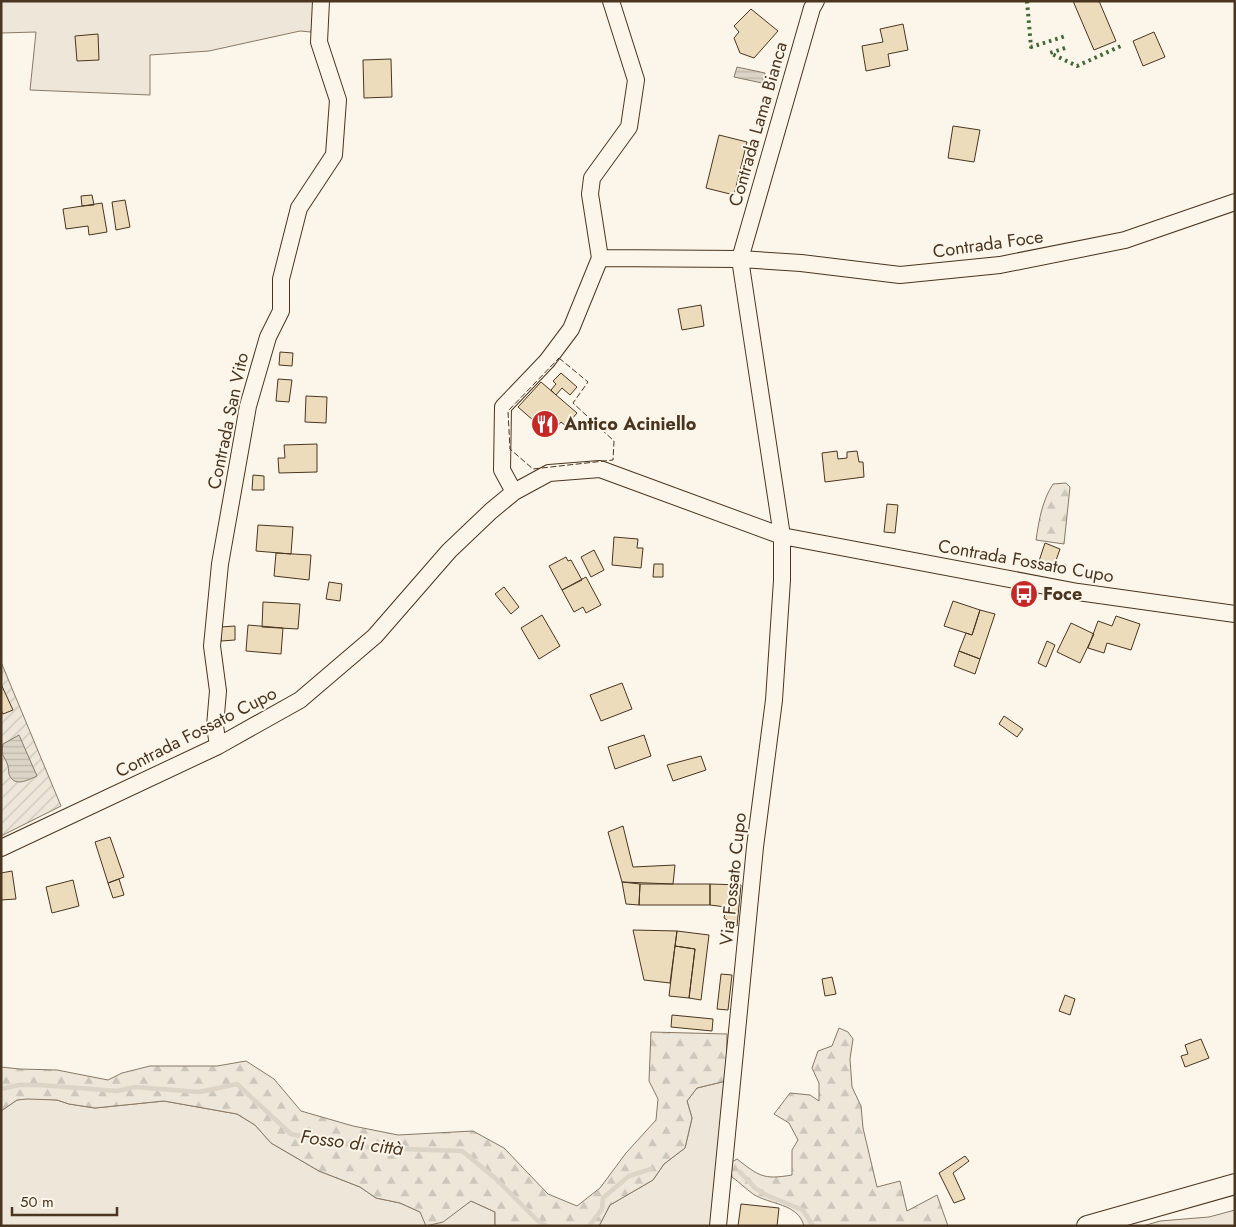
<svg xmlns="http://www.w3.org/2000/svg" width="1236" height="1227" viewBox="0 0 1236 1227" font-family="Jost,sans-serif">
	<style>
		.green { fill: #ede6d9; stroke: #887966 }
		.forest { fill: url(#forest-firs); stroke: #887966 }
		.garden { fill: url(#garden-furrows); stroke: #887966 }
		.water { fill: url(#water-rules); stroke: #887966 }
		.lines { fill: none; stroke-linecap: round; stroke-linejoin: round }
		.stream { stroke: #dcd4c6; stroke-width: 4.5 }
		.building { fill: #ecdcbc; stroke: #4a3520 }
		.minor-casing { stroke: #4a3520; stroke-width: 18 }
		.major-casing { stroke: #4a3520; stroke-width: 22 }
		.minor { stroke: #fbf6e9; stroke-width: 16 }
		.major { stroke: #fbf6e9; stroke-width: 20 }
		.hedge { stroke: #436837; stroke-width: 4; stroke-dasharray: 2.5 4; stroke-linecap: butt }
		.fence { stroke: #4a3520; stroke-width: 1; stroke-dasharray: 6 2.5; stroke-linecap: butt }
		.labels { text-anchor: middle; stroke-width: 4; stroke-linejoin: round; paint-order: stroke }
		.street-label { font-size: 18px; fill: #4a3520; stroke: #fbf6e9 }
		.poi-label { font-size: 18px; font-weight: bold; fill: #4a3520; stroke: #fbf6e9; text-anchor: start }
		.water-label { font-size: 19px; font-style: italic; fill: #4a3520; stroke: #fbf6e9 }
	</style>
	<defs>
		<pattern id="forest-firs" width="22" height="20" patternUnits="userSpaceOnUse" patternTransform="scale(1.25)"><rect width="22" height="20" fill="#ede6d9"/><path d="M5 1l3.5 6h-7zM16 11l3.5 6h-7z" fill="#cdc6ba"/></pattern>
		<pattern id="garden-furrows" width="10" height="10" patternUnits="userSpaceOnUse" patternTransform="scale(1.25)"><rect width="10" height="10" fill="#ede6d9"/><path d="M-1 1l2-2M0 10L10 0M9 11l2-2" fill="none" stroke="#cdc6ba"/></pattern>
		<pattern id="water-rules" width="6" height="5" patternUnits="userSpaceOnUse" patternTransform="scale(1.25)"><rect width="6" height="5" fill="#dcd4c6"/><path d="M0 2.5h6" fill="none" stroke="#beb7aa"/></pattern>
	</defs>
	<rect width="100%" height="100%" fill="#fbf6e9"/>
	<path class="green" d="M1,1H316L311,32L300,31L209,51L150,55V95L30,90L36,32L1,33Z
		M726,1081L710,1226H599L610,1205L653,1180L664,1164L685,1148L692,1118L687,1101L697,1088Z
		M27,1098L57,1100L69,1104L95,1108L164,1101L237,1114L255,1125L271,1143L319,1171L360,1187L376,1198L400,1203L420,1212L461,1208L471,1201L495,1212V1226H1V1111L17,1100Z
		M1235,1210V1226H1143L1160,1221L1209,1217Z"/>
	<path class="forest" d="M1066,483L1070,487L1064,544L1036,540C1039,520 1042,501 1053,484Z
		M839,1028L848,1032L853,1039L850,1059L852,1087L861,1106L863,1128L877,1187L900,1181L907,1211L937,1195L948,1226H804C798,1203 770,1205 753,1194C746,1189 739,1182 732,1177L730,1163L737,1159C759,1176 763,1180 792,1175V1150L798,1140L789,1123L774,1114L790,1093L810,1095L819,1101V1083L812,1068L818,1051L832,1046Z
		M651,1032L727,1034L726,1081L697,1088L687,1101L692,1118L685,1148L664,1164L653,1180L610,1205L599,1226H495V1212L471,1201L443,1222L426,1226L420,1212L400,1203L376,1198L360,1187L319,1171L271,1143L255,1125L237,1114L164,1101L95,1108L69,1104L57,1100L27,1099L17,1100L1,1111V1067L20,1069L57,1070L108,1080L122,1073L150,1066H217L246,1061L274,1079L301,1111L353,1126L398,1135L473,1131L504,1148L548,1194L577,1206L600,1188L626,1153L656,1120L658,1099L649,1081Z"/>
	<path class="garden" d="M1,662L61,806L1,836Z"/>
	<path class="water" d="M737,67L765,73L762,83L734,77Z
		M19,735L37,776C28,780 14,788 9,774C8,770 9,770 8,766C5,756 0,756 3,744Z"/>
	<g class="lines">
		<path class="stream" d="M1,1089L19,1085H40L117,1091L135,1087L199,1092L237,1084L291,1134L315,1139L373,1148L462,1151L495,1178L538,1221L546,1226
			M740,1172L755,1188L766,1195L803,1210L813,1226
			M589,1226L602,1209L603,1198L629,1176L651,1169"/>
	</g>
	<path class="building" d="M1073,1H1099L1116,41L1094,50Z
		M751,9L778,31L754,58L740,53L734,38L739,32L734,26Z
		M903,24L908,50L888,54L890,66L866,71L862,46L883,42L880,29Z
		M1154,32L1165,57L1143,66L1133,41Z
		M98,34L99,60L77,61L75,36Z
		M391,59L392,97L364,98L363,60Z
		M953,126L980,130L974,162L948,158Z
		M719,135L747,142L734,195L706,188Z
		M92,195L94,205L82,206L81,196Z
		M125,200L130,227L116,230L112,202Z
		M102,203L107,232L89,235L88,226L66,229L63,209Z
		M701,305L704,326L682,330L678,309Z
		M280,352L293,353L292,366L279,365Z
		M561,373L577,387L570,395L562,388L556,395L551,390L556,384L553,381Z
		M278,379L292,380L289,402L276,401Z
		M541,382L577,413L566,426L561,422L550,435L518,407Z
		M306,396L327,397L326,423L305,422Z
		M317,444V472L279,473L278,458H285L284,445Z
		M837,451L838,459L847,458V452L857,451L859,462H863L864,477L825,482L822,453Z
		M253,475L264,476V490H252Z
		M887,504L898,505L895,533L884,532Z
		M258,525L293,527L291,554L256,551Z
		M614,537L638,539L637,548H643L641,568L612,565Z
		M1045,543L1060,549L1053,569L1038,564Z
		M594,550L604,570L591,577L581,557Z
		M276,553L311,555L309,580L274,576Z
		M566,557L568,561L571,560L582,580L562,590L549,566Z
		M654,564H663V577H653Z
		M586,577L601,605L586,613L583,607L574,612L562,590Z
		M329,582L342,584L340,601L326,599Z
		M504,587L519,607L511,614L495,594Z
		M953,601L980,610L972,635L944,626Z
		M263,602L300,604L298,629L262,627Z
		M980,610L995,614L980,659L959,651L966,633L972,635Z
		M542,615L560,646L539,659L521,628Z
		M1116,616L1140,624L1131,650L1107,643L1104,653L1088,648L1098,621L1112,626Z
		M1071,623L1094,634L1080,663L1057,652Z
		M248,625L283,628L281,654L246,651Z
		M235,626V640L221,641V627Z
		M1047,641L1055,645L1046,667L1038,663Z
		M959,651L980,659L975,674L954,666Z
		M622,683L632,709L601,721L590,695Z
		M1,684L13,710L3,714L1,710Z
		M1004,716L1023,729L1017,737L999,724Z
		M644,735L651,756L615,769L608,747Z
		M701,756L706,770L673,781L667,765Z
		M623,826L633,867L675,865L673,884L622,882L608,832Z
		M110,837L124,877L108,883L95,842Z
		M12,871L16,899L1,900V873Z
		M119,879L124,895L113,898L108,883Z
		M73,880L79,906L52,913L46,887Z
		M622,882L640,884L639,905L626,904Z
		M640,884H710V905H639Z
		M710,884L741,885L737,926L724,918L726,907L710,905Z
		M633,930L677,931L670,983L644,980Z
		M677,931L709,935L701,1000L689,998L695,949L675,946Z
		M675,946L695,949L689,998L669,996Z
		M721,974L732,975L728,1010L717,1009Z
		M832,977L836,994L825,996L822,979Z
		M1065,995L1075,999L1070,1015L1059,1011Z
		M672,1015L713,1019L712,1031L671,1027Z
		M1201,1039L1209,1058L1185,1067L1181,1056L1188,1054L1185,1045Z
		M965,1156L969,1161L953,1173L965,1199L954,1203L939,1173Z
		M741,1204L779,1208L777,1226H738Z"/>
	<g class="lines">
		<g class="minor-casing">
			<path id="minor" d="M600,258L740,259L801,263L900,275L1000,265L1125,240L1235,202
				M514,492L502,470L503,407L547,361L571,329L600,258L590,194L592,178L629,127L636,80L611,1
				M218,746L215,726L218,691L212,646L220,564L248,406L268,337L281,311V279L299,208L334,155L338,100L319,42L321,1
				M1,848L218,746L300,700L375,636L449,551L491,511L514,492L549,473L600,469L782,536L1078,592L1235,614
				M718,1226L755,847L774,700L782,580V536L740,259L812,8L816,1"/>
		</g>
		<g class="major-casing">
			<path id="major" d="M1087,1226L1235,1184"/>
		</g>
		<use href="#minor" class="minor"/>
		<use href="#major" class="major"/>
		<path class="hedge" d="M1027,1L1031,47L1066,36
			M1065,48L1050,53L1077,66L1121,46"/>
		<path class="fence" d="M559,358L588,382L573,403L614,441L613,460L533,469L510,449L508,411Z"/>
	</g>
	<defs>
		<g id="restaurant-disc" transform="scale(1.4375)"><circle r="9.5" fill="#c62828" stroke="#fbf6e9"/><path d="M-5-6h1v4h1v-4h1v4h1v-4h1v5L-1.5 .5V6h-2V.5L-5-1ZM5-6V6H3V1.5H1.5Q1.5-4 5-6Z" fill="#fff"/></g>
		<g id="bus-disc" transform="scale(1.4375)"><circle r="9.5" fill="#c62828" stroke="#fbf6e9"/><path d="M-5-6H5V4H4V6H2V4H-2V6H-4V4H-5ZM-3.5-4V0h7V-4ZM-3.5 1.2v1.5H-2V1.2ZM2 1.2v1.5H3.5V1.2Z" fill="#fff"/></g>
	</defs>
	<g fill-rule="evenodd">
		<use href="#restaurant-disc" x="545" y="424"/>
		<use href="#bus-disc" x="1024" y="594"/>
	</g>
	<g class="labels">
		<g class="street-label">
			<text transform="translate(758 124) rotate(-74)" y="6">Contrada Lama Bianca</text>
			<text transform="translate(988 244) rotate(-8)" y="6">Contrada Foce</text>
			<text transform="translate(228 421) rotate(-78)" y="6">Contrada San Vito</text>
			<text transform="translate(1026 561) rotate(10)" y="6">Contrada Fossato Cupo</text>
			<text transform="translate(196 732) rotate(-27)" y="6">Contrada Fossato Cupo</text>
			<text transform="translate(733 879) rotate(-84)" y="6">Via Fossato Cupo</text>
		</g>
		<g class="poi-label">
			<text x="564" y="430">Antico Aciniello</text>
			<text x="1043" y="600">Foce</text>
		</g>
		<g class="water-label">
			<text transform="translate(352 1142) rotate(7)" y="7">Fosso di città</text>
		</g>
	</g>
	<rect width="1236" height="1227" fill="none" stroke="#4a3520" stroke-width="5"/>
	<path d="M12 1207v8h105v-8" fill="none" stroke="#4a3520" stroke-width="2.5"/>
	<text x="20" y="1207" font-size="15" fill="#4a3520" stroke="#fbf6e9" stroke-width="4" paint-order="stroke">50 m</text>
</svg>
